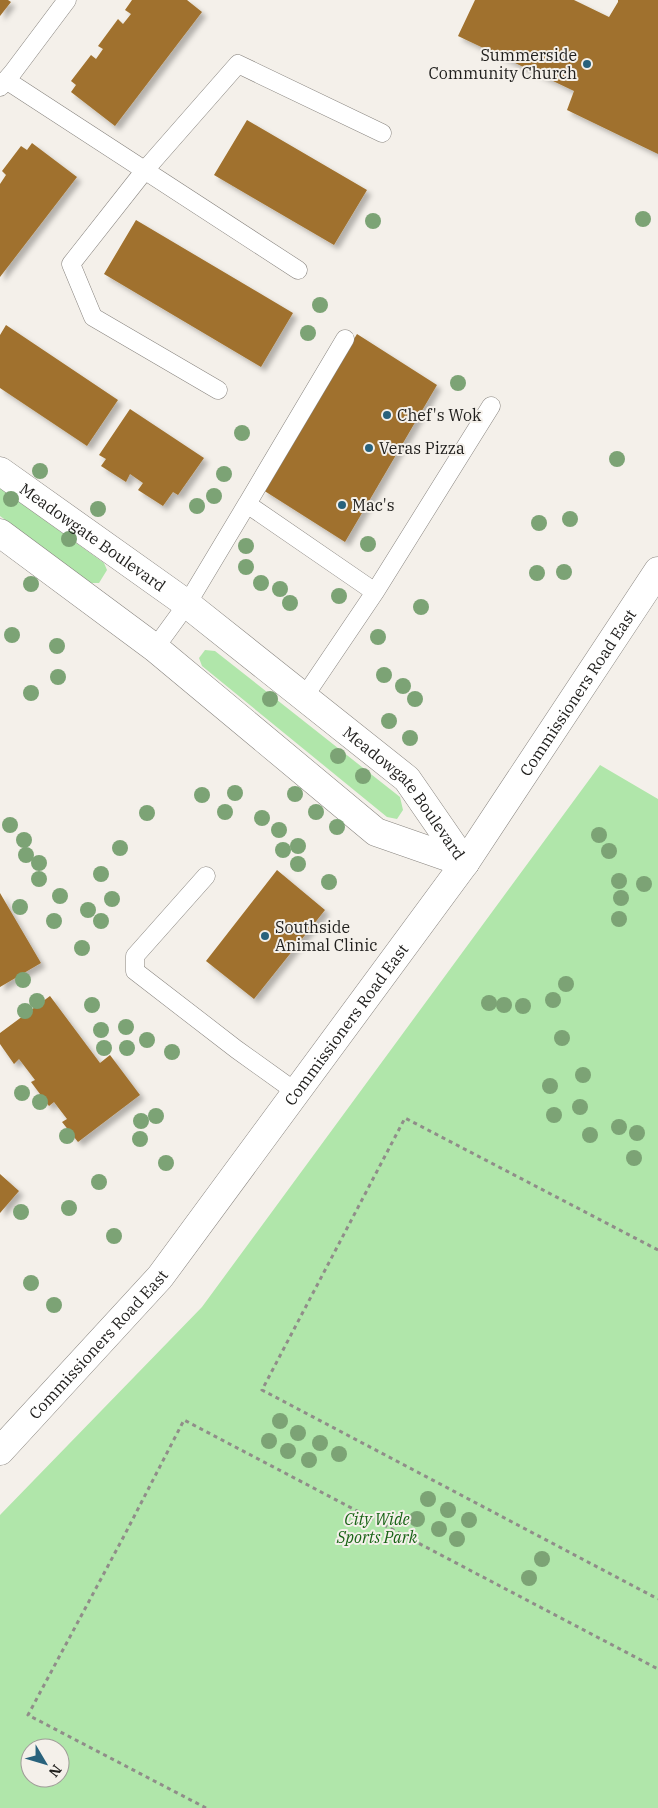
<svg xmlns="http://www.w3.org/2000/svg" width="658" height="1808" viewBox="0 0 658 1808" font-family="'IBM Plex Serif',serif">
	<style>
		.green { fill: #b0e6aa; fill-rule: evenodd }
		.building { fill: #a0712d; filter: url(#shadow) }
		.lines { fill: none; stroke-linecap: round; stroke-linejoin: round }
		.service-casing { stroke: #88847f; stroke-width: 19 }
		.tertiary-casing { stroke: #88847f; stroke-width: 29 }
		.secondary-casing { stroke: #88847f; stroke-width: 29 }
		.path { stroke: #908d89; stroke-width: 3; stroke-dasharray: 4 4; stroke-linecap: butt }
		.service { stroke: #fff; stroke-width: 18 }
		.tertiary { stroke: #fff; stroke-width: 28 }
		.secondary { stroke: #fff; stroke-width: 28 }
		.tree { fill: #7ca375 }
		.poi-dot { fill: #29627c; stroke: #f4f0ea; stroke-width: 2 }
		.labels { text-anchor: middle; stroke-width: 4; stroke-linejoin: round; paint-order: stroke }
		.poi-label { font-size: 16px; fill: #1f1e1c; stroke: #f4f0ea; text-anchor: start }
		.street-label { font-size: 16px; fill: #1f1e1c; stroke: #f4f0ea }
		.park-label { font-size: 16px; font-style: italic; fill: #196416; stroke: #f4f0ea }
	</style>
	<defs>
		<filter id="shadow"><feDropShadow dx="4.5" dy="4.5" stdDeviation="2.5" flood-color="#0004"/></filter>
	</defs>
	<rect width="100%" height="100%" fill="#f4f0ea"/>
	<path class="green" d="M0,488L104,563L107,570L99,583H89L0,516Z
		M205,650L215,651L400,797L403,810L397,819L387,817L202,666L199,658Z
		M600,765L658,799V1808H0V1515L202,1307ZM30,1748H60V1778H30Z"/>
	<path class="building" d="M0,0H8L11,2L0,16Z
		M132,0H187L202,12L115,126L71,92L76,85L71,81L91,55L96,59L103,49L98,46L118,19L123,24L131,14L125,10Z
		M475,0H574L609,17L618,2V0H658V154L567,110L574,91L458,36Z
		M247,120L367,190L334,245L214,175Z
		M32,143L77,177L0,277V184L6,175L2,171L21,146L27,150Z
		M136,220L293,313L261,367L104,274Z
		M6,325L118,400L87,446L0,388V335Z
		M357,334L437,385L345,542L263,490Z
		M130,409L204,458L178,495L173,492L163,506L138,490L143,483L130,474L126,482L101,466L106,459L99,455Z
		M277,870L325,910L254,999L206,961Z
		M0,893L41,963L0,987Z
		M50,996L100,1063L110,1055L140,1095L78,1142L62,1122L67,1119L54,1102L49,1106L31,1082L35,1080L19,1059L14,1064L0,1044V1033Z
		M0,1174L19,1191L0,1213Z"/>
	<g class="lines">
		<g class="service-casing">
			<path id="service" d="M6,80L298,270
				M0,87L13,72L67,0
				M218,390L93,317L71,264L145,170L238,64L382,133
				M247,504L345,339
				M155,648L187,604L247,504L375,592
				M304,697L375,592L491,406
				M206,876L135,956V971L236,1049L296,1092"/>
		</g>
		<g class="tertiary-casing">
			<g id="tertiary">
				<path id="s1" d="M0,471L187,604L407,779L465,863"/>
				<path d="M0,533L155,648L376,832L465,863"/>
			</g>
		</g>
		<g class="secondary-casing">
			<g id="secondary">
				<path id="s2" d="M0,1451L160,1277L465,863L658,571"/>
			</g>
		</g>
		<path class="path" d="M658,1250L405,1118L262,1390L658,1599
			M206,1808L28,1715L124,1536L184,1420L658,1669"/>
		<use href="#service" class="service"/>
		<use href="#tertiary" class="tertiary"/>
		<use href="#secondary" class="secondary"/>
	</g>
	<g class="tree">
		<circle cx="643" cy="219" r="8"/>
		<circle cx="373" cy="221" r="8"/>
		<circle cx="320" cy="305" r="8"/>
		<circle cx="308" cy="333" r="8"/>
		<circle cx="458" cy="383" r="8"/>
		<circle cx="242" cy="433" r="8"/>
		<circle cx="617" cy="459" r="8"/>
		<circle cx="40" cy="471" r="8"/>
		<circle cx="224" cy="474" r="8"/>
		<circle cx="214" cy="496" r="8"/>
		<circle cx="11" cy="499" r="8"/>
		<circle cx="197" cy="506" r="8"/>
		<circle cx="98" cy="509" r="8"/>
		<circle cx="570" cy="519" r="8"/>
		<circle cx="539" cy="523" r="8"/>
		<circle cx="69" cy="539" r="8"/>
		<circle cx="368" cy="544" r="8"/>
		<circle cx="246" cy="546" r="8"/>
		<circle cx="246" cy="567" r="8"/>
		<circle cx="564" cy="572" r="8"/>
		<circle cx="537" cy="573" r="8"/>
		<circle cx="261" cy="583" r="8"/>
		<circle cx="31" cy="584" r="8"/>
		<circle cx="280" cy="589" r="8"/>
		<circle cx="339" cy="596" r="8"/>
		<circle cx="290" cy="603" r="8"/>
		<circle cx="421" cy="607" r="8"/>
		<circle cx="12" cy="635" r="8"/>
		<circle cx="378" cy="637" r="8"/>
		<circle cx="57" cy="646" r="8"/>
		<circle cx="384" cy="675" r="8"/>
		<circle cx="58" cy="677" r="8"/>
		<circle cx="403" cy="686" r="8"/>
		<circle cx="31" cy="693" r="8"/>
		<circle cx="270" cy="699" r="8"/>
		<circle cx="415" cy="699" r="8"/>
		<circle cx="389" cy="721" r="8"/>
		<circle cx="410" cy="738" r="8"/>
		<circle cx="338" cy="756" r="8"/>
		<circle cx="363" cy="776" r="8"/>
		<circle cx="235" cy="793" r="8"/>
		<circle cx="295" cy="794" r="8"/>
		<circle cx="202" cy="795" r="8"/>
		<circle cx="225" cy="812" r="8"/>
		<circle cx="316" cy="812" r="8"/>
		<circle cx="147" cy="813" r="8"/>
		<circle cx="262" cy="818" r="8"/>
		<circle cx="10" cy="825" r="8"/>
		<circle cx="337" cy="827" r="8"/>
		<circle cx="279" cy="830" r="8"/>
		<circle cx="599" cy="835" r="8"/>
		<circle cx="24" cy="840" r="8"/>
		<circle cx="298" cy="846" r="8"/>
		<circle cx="120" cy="848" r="8"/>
		<circle cx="283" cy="850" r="8"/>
		<circle cx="609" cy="851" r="8"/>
		<circle cx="26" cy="855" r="8"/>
		<circle cx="39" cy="863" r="8"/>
		<circle cx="298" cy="864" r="8"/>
		<circle cx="101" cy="874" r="8"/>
		<circle cx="39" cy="879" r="8"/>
		<circle cx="619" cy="881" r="8"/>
		<circle cx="329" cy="882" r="8"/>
		<circle cx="644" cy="884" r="8"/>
		<circle cx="60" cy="896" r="8"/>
		<circle cx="621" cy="898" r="8"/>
		<circle cx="112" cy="899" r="8"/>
		<circle cx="20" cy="907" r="8"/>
		<circle cx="88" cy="910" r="8"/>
		<circle cx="619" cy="919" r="8"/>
		<circle cx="54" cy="921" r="8"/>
		<circle cx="101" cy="921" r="8"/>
		<circle cx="82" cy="948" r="8"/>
		<circle cx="23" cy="980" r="8"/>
		<circle cx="566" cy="984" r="8"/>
		<circle cx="553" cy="1000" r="8"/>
		<circle cx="37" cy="1001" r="8"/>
		<circle cx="489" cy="1003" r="8"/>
		<circle cx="92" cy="1005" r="8"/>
		<circle cx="504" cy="1005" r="8"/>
		<circle cx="523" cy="1006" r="8"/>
		<circle cx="25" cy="1011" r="8"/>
		<circle cx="126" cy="1027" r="8"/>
		<circle cx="101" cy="1030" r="8"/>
		<circle cx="562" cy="1038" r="8"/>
		<circle cx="147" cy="1040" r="8"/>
		<circle cx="104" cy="1048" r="8"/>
		<circle cx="127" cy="1048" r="8"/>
		<circle cx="172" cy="1052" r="8"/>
		<circle cx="583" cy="1075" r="8"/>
		<circle cx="550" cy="1086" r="8"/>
		<circle cx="22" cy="1093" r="8"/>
		<circle cx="40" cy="1102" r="8"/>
		<circle cx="580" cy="1107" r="8"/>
		<circle cx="554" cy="1115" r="8"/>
		<circle cx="156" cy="1116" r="8"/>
		<circle cx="141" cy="1121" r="8"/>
		<circle cx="619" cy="1127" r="8"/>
		<circle cx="637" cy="1133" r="8"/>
		<circle cx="590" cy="1135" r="8"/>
		<circle cx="67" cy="1136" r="8"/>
		<circle cx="140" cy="1139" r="8"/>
		<circle cx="634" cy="1158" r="8"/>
		<circle cx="166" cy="1163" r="8"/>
		<circle cx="99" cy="1182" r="8"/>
		<circle cx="69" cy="1208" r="8"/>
		<circle cx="21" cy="1212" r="8"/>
		<circle cx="114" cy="1236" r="8"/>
		<circle cx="31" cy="1283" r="8"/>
		<circle cx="54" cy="1305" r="8"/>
		<circle cx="280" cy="1421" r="8"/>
		<circle cx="298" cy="1433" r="8"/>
		<circle cx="269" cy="1441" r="8"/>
		<circle cx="320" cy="1443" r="8"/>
		<circle cx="288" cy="1451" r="8"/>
		<circle cx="339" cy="1454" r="8"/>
		<circle cx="309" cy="1460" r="8"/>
		<circle cx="428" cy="1499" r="8"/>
		<circle cx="448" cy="1510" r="8"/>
		<circle cx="417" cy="1519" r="8"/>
		<circle cx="469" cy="1520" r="8"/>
		<circle cx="439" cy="1529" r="8"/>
		<circle cx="457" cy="1539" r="8"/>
		<circle cx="542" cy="1559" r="8"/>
		<circle cx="529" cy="1578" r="8"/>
	</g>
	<g class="poi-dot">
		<circle cx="587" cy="64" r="5"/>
		<circle cx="387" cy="415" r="5"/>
		<circle cx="369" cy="448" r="5"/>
		<circle cx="342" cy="505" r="5"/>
		<circle cx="265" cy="936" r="5"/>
	</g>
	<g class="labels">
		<g class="poi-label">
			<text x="577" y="61" text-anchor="end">Summerside<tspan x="577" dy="18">Community Church</tspan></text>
			<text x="397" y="421">Chef's Wok</text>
			<text x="379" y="454">Veras Pizza</text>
			<text x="352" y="511">Mac's</text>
			<text x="275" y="933">Southside<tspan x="275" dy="18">Animal Clinic</tspan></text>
		</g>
		<g class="street-label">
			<text dy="6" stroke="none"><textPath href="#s1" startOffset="114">Meadowgate Boulevard</textPath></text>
			<text dy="6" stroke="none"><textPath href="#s2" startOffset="955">Commissioners Road East</textPath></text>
			<text dy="6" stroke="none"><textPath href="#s1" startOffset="519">Meadowgate Boulevard</textPath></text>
			<text dy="6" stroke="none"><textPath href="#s2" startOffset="550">Commissioners Road East</textPath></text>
			<text dy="6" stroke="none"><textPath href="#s2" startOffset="145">Commissioners Road East</textPath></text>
		</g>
		<g class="park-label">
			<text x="377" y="1525">City Wide<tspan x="377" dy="18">Sports Park</tspan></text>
		</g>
	</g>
	<g transform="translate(45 1763) rotate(128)"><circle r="24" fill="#f4f0ea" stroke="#9f9c98"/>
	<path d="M0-4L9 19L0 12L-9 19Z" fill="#29627c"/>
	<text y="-8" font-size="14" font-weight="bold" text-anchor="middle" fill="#1f1e1c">N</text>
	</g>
</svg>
